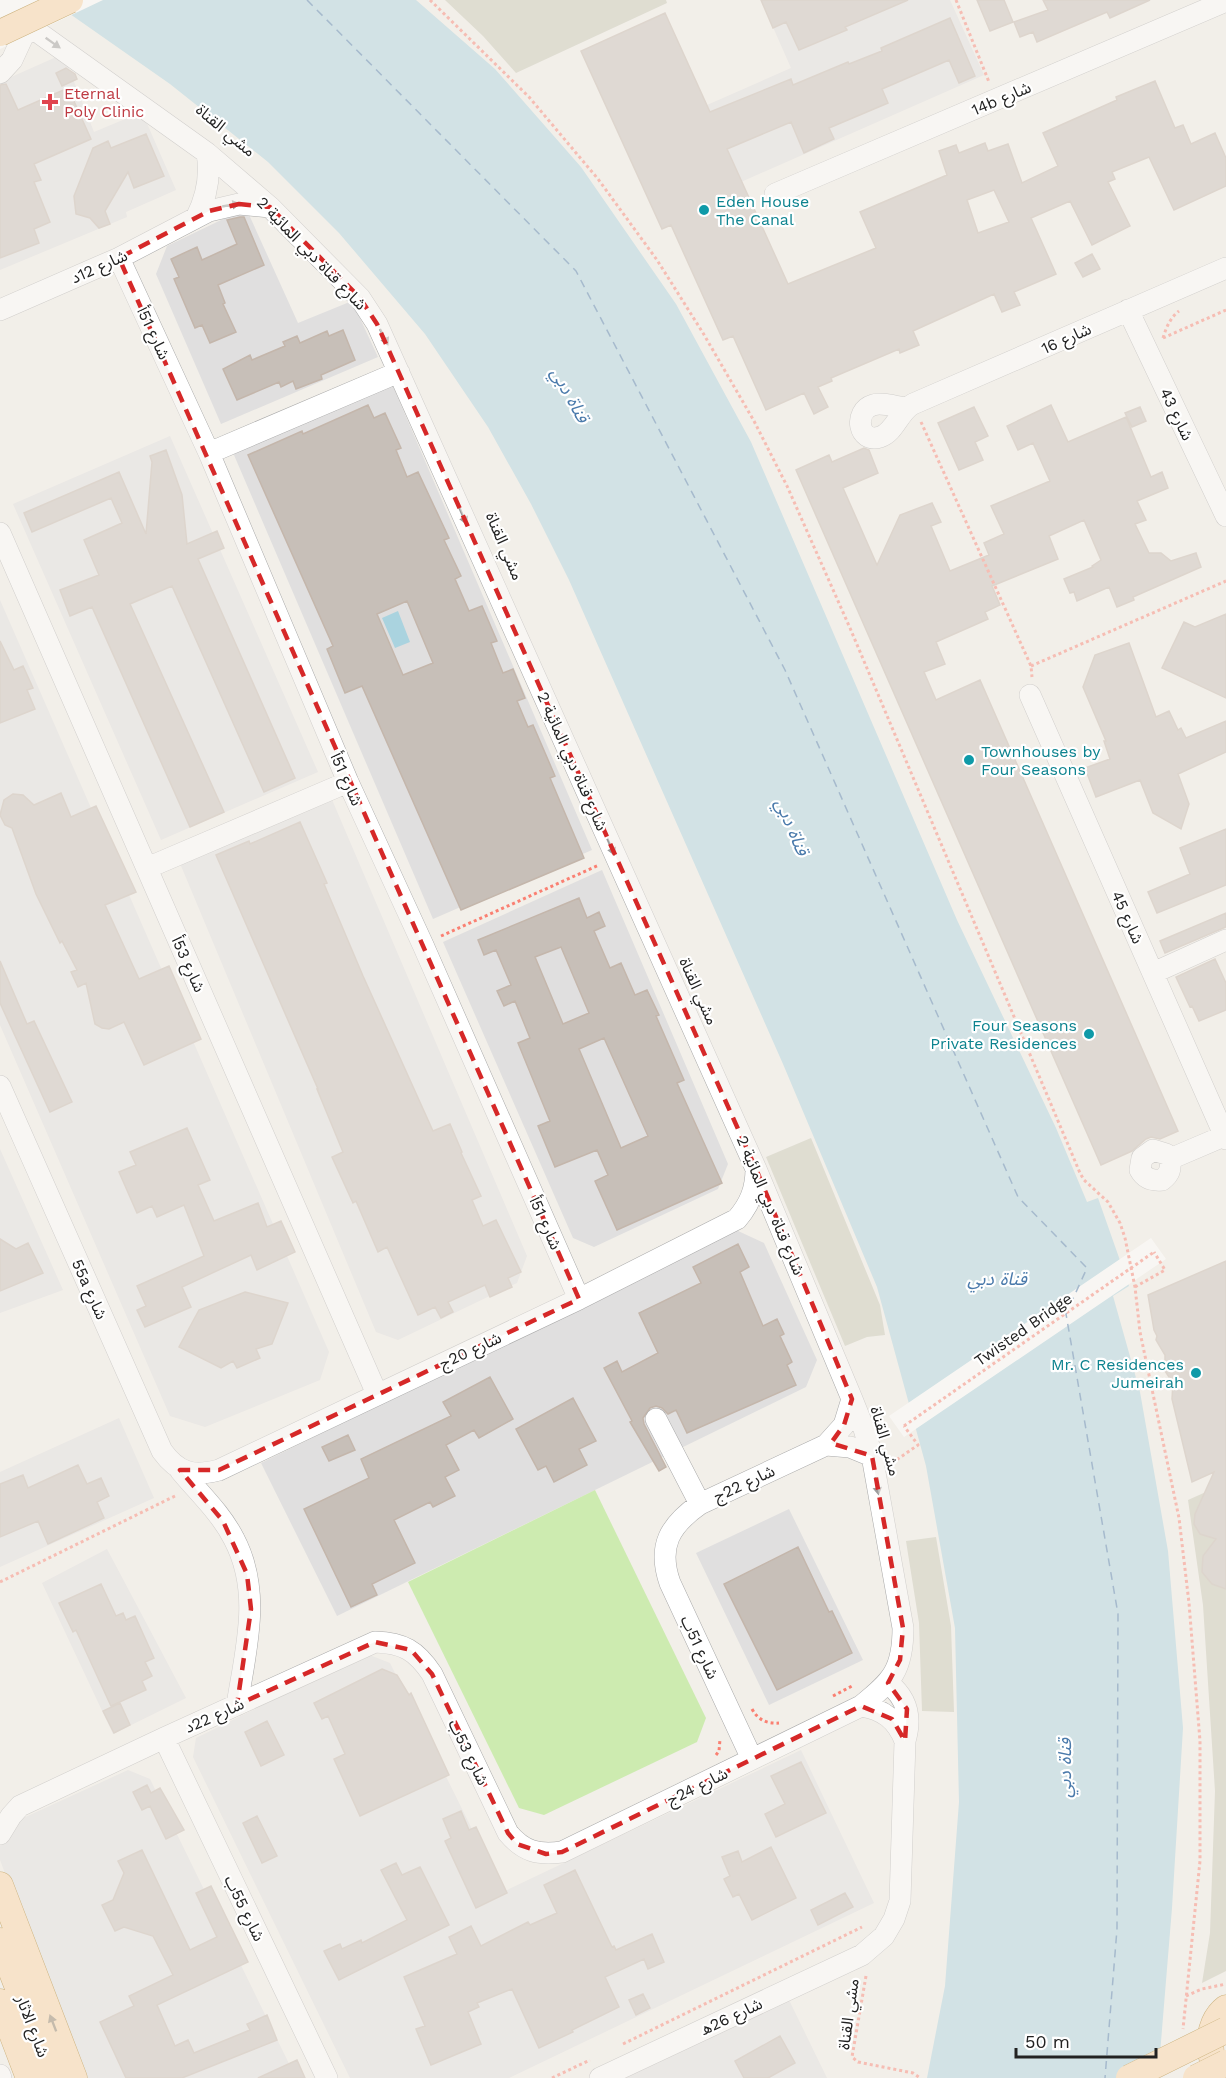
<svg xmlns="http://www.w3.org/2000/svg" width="1226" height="2078" viewBox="0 0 1226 2078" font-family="'Work Sans','Noto Sans Arabic',sans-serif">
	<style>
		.residential { fill: #e0dfdf }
		.construction { fill: #c7c7b4 }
		.grass { fill: #cdebb0 }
		.water { fill: #aad3df }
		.pier { fill: #fff }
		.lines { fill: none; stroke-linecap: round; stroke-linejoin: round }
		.ferry { stroke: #4a7aab; stroke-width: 1.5; stroke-dasharray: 8 6; stroke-linecap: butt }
		.building { fill: #c7bfb8; stroke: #c4b6ab; stroke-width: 1.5; fill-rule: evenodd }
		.minor-casing { stroke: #a9a9a9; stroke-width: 22 }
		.major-casing { stroke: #a06b00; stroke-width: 27 }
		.path { stroke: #fa8072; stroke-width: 3; stroke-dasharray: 3 3; stroke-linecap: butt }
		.minor { stroke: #fff; stroke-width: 21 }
		.major { stroke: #fcd6a4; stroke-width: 26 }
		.major-bridge-casing { stroke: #a06b00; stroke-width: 27; stroke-linecap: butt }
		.path-bridge { stroke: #fa8072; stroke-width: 3; stroke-dasharray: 3 3; stroke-linecap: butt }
		.major-bridge { stroke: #fcd6a4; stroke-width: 26 }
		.oneway { fill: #9c9c9c }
		.oneway2 { fill: #8f7c63 }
		.marked { fill: none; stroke: #d62828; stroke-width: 4.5; stroke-dasharray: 12 8; stroke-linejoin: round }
		.health-dot { fill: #e0444e; stroke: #fff; stroke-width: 2 }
		.culture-dot { fill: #0f9aa8; stroke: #fff; stroke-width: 2 }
		.labels { text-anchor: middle; stroke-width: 4.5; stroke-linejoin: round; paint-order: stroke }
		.health-label { font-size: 16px; fill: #be3a42; stroke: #fff; text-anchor: start }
		.street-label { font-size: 16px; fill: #222; stroke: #fff }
		.culture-label { font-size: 16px; fill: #0d838f; stroke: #fff; text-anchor: start }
		.water-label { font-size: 18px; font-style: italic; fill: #4a7aab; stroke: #fff }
	</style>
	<rect width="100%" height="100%" fill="#f2efe9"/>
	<path class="residential" d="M761,0H950L984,75L741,182L707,105L791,68Z
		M63,54L94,132L142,112L176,190L126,212L127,217L0,270V82Z
		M246,208L298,323L352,301L378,357L221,424L156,274L167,246Z
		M386,370L592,850L433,919L228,441Z
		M170,436L318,772L161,840L13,504Z
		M0,600L329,1352L320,1380L205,1427L170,1416L0,1025Z
		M330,795L527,1256L517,1283L398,1340L376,1332L179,861Z
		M602,870L728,1164L718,1189L594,1247L573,1238L443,942Z
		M0,1149L63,1290L0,1313Z
		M736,1230L764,1243L817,1360L806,1387L337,1616L261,1463Z
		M119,1418L154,1498L0,1567V1472Z
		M789,1509L863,1660L769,1705L696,1553Z
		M107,1549L186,1698L113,1734L42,1583Z
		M367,1654L390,1663L503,1892L801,1750L874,1903L509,2078H350L193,1757L196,1738Z
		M128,1770L150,1779L296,2078H82L0,1860V1846L8,1825Z
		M789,2000L827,2078H625Z"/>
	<path class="construction" d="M445,0H666L667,3L516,73L483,36Z
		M811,1138L880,1305L885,1335L867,1337L845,1346L766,1157Z
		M1226,1483V1971L1202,1983L1210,1933L1215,1791L1203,1605L1188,1500Z
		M936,1537L951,1626L954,1712L922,1711L919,1623L906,1541Z"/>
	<path class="grass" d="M595,1490L706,1718L697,1742L544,1815L519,1808L408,1582Z"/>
	<path class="water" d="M50,0H416L495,69L581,167L676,304L751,442L957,920L1056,1128L1087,1202L1098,1198L1129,1286L1113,1296L1140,1392L1168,1551L1183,1728L1172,1908L1158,2078H927L945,1986L959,1802L955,1628L926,1466L877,1287L783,1064L569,580L531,504L488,427L425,334L339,233L268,162L170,84Z
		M398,611L410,642L395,648L382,618Z"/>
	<path class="pier" d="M0,0H103L0,49Z
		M1151,1238L1166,1259L904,1437L889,1416Z"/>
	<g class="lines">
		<path class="ferry" d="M307,0L576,271L785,670L1018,1197L1087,1268L1066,1314L1118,1614L1117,1929L1105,2078"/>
	</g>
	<path class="building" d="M761,0H908L845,27L847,30L799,50L786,22L773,28Z
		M977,0H1004L1013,22L990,31Z
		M1043,0H1150L1110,18L1107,12L1037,42L1033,32L1020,37L1014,22L1048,10Z
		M665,13L710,112L791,79L793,85L848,62L849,64L882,51L881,48L950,18L975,76L959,83L949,60L882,89L888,103L829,128L834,139L804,153L791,122L727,149L788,284L876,248L860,212L947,175L939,151L956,145L959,153L985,143L988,151L1008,144L1022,183L1058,166L1043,133L1117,100L1116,97L1155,81L1175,128L1183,125L1191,144L1215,133L1226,158V186L1174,210L1149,157L1112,172L1115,179L1108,182L1130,226L1092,245L1070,201L1031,218L1056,274L1014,292L1020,305L1002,312L994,294L913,331L919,345L900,353L899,349L831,378L832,381L818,387L828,407L814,414L804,393L766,410L733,336L723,340L671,225L662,229L581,51ZM994,190L1009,222L978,233L967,200Z
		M66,68L75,74L77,79L62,86L56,73Z
		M6,84L18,110L68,88L91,139L34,164L41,180L34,182L50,222L34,229L39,243L0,258V85Z
		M146,134L164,176L134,188L128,172L105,211L110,224L99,228L90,218L76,214L74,196L93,148L108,141L111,148Z
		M240,217H244L264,265L218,285L225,303L223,304L236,332L210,343L202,325L195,328L174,279L179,277L171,259L197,247L202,260L237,244L227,220Z
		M1092,254L1100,269L1083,277L1075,263Z
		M343,330L355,360L321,375L322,379L296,389L293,381L281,387L279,382L237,400L223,369L250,355L252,360L285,346L283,342L297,336L300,343L327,331L329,336Z
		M368,405L374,418L385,413L401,448L396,450L407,477L418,472L449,538L444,540L461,576L455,579L469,611L482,606L497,641L491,643L503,673L513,669L525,698L517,701L528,727L533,725L555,776L550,778L584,858L461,910L362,686L345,693L327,649L333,646L248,455L302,431L303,434ZM407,601L433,663L403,675L377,614Z
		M1051,405L1068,442L1126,417L1151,477L1162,472L1168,488L1137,501L1146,520L1135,524L1149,553H1161L1171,561L1196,553L1201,567L1133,597L1134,600L1117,607L1109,587L1077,601L1074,592L1070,593L1064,579L1093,567L1092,566L1101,560L1084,520L1049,536L1058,559L992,586L1000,605L985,612L988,619L936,642L945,664L924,672L936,700L980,680L1178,1131L1160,1139L1151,1137L1146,1139L1132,1151L1101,1165L796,470L829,455L832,462L864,448L869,450L878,473L843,488L877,565L900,515L932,503L941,522L931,526L950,571L989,555L984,543L1004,534L991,506L1050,481L1033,443L1018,450L1007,426Z
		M974,407L988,436L975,442L983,460L959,470L938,423Z
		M1140,407L1146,421L1132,427L1125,413Z
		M166,450L182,495L187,544L217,531L224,548L198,559L295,778L264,792L172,586L130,604L224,812L190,827L92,607L70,616L60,590L99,575L84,540L122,523L111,498L32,532L24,513L119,472L146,534L152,462L150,456Z
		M1226,614V698L1162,668L1184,622L1195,627Z
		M0,641L14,670L23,666L33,688L27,690L35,709L0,723Z
		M1129,643L1156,717L1169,711L1178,730L1181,728L1186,738L1226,721V752L1178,774L1189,804L1181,829L1153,813L1140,780L1096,797L1085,768L1110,759L1104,741H1106L1083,687L1095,655Z
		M61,793L71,817L96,806L136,892L105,905L139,979L169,966L201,1039L144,1065L124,1022L109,1029L102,1028L95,1024L86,983L78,987L71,972L77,970L62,941L60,943L36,894L12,828L5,825L0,815L4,800L13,794L23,795L34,805Z
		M300,822L327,883L324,884L363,976L433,1131L450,1124L462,1152L461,1153L481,1196L472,1200L483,1226L496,1220L521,1272L508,1278L512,1287L490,1297L485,1285L448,1302L453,1312L441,1318L435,1307L418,1315L387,1247L378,1252L356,1201L353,1203L332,1157L343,1152L317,1089H318L216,855L249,841L250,844Z
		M1226,829V885L1157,913L1148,892L1190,874L1180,848Z
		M579,898L587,918L599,912L605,926L594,931L610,968L621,963L635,995L647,990L659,1015L656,1016L684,1080L677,1083L722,1183L617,1230L595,1181L608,1175L597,1150L555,1167L538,1126L550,1121L518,1043L530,1038L515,1001L504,1006L497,991L511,985L496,950L484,955L478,940ZM561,947L589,1013L563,1024L535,957ZM604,1038L648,1136L621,1148L579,1049Z
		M1226,913V927L1165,953L1160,941Z
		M1215,959L1226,983V1010L1199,1021L1192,1006L1190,1007L1176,977Z
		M0,961L27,1024L34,1021L72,1102L50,1112L0,1003Z
		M187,1128L210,1180L198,1185L214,1221L258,1203L267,1227L281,1221L295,1252L257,1270L251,1255L182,1287L191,1307L145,1327L137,1310L146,1306L137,1286L204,1256L184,1205L157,1217L152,1206L137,1213L119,1172L136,1165L130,1152Z
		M0,1239L16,1249L28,1243L43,1273L0,1291Z
		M738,1244L749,1267L740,1272L763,1326L777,1319L784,1334L780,1336L792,1362L787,1365L796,1385L687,1433L676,1410L668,1414L662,1408L656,1406L650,1408L643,1418L644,1424L666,1467L659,1471L630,1422L632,1421L604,1368L617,1361L622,1372L658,1353L639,1313L701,1283L693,1267Z
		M1226,1261V1589L1212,1584L1202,1572L1203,1556L1216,1539L1200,1534L1194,1524L1195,1514L1214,1472L1192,1482L1172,1399L1173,1383L1165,1371V1355L1156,1340L1157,1336L1154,1330L1148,1295Z
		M245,1292L288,1303L272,1344L256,1349L260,1358L237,1368L233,1361L221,1368L179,1347L199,1310Z
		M490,1377L513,1419L479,1438L474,1430L446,1445L459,1470L445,1477L455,1496L433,1507L430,1502L394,1520L415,1563L372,1584L377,1595L351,1607L304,1509L369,1478L361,1459L451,1416L443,1402Z
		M573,1398L596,1441L579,1449L587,1465L554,1482L546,1466L538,1470L516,1429Z
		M348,1435L355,1450L329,1461L322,1447Z
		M78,1465L87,1484L101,1478L109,1496L97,1502L104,1518L48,1544L38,1521L0,1537V1484L23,1475L28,1488Z
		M798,1547L829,1612L832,1611L852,1653L777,1690L724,1584Z
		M101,1584L116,1616L123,1613L126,1620L135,1616L154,1658L145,1662L152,1676L142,1681L146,1690L111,1706L76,1630L73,1632L59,1603Z
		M382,1669L397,1675L409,1695L411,1693L449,1775L360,1816L334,1759L345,1754L328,1716L322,1719L314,1703Z
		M120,1703L130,1725L114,1733L103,1711Z
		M267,1721L284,1755L261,1766L245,1732Z
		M801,1762L826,1813L776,1837L765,1814L785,1804L771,1776Z
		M147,1785L151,1793L160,1788L184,1830L166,1839L150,1806L142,1810L133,1792Z
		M461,1811L469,1830L476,1827L507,1893L476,1908L445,1841L451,1838L443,1819Z
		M257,1816L277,1856L262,1863L243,1823Z
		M771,1847L796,1898L752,1920L739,1894L733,1897L724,1879L730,1876L722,1857L738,1851L742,1862Z
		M142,1850L190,1950L217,1937L196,1893L211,1886L248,1962L157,2005L175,2046L188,2040L194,2053L250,2030L247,2024L267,2015L277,2040L182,2078H126L100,2022L134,2006L129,1996L173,1975L153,1936L124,1927L115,1931L102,1905L113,1900L124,1873L118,1861Z
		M396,1863L402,1875L420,1867L449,1925L339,1980L324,1951L340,1944L342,1949L361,1940L362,1943L407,1920L381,1870Z
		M575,1870L612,1947L614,1946L616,1950L652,1934L664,1962L648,1969L644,1959L605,1977L619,2007L572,2030L573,2032L539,2048L512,1989L477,2003L479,2007L468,2012L481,2044L431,2065L416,2029L425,2026L404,1977L457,1954L449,1937L471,1926L481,1946L528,1922L530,1925L557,1913L544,1885Z
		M845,1893L853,1907L818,1925L811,1910Z
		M643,1994L650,2008L636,2015L629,2000Z
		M780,2036L795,2063L768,2078H744L735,2061Z
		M297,2060L305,2078H258Z"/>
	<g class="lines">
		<g class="minor-casing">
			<path id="minor" d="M0,73L12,60L24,34L34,31L39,33L207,153L270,207L360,298L377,324L756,1169L852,1399L864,1429L872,1456L903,1628C903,1670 892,1681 861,1706L562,1852C538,1855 524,1852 508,1833L432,1674C416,1650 403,1643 375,1642L164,1738L20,1806L11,1816L0,1834
				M775,194L1226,1
				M196,218C207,197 211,177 207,153
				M119,258L209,453L348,782L423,945L579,1299
				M0,310L119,258L209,211L239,204L270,207
				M1128,310L1226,516
				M906,408C896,407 882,402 873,405C853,411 858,444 880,437C895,432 899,411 913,404L1226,268
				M209,453L399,372
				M0,533L377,1394
				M1030,695L1226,1139
				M147,868L348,782
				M1153,973L1226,940
				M0,1086L162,1451C178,1473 193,1477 219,1470L579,1299L737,1219C750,1204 756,1189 756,1169
				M1170,1159C1171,1169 1170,1174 1162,1180C1152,1181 1145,1179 1140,1170L1142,1158L1153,1150L1166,1154L1170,1159L1224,1136
				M656,1419L700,1504
				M826,1445L850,1447L872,1456
				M180,1470C198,1492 221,1513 234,1539C262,1592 246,1648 237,1705
				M861,1706C883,1709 897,1720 905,1741
				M164,1738L327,2078
				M752,1759L670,1583C657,1546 670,1525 700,1504L826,1445L844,1425L852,1399
				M0,2075L1,2078
				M600,2078L862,1955L884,1936L894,1919L900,1901L905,1741C912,1717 907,1698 888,1683"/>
		</g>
		<g class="major-casing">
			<path id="major" d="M0,1885L74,2078
				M0,1941L53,2078
				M0,2002L29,2078
				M1223,2078C1206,2060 1205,2024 1226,2008"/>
		</g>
		<path class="path" d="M430,0L529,97L598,179L657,260L703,333L754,421L787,486L850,628L1080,1173L1084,1180L1108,1202L1120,1223L1125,1238L1135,1287L1140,1332L1179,1518L1189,1603L1200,1741V1861L1183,2029
			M956,0L989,82
			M1163,338C1166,328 1170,318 1179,311
			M1163,338L1226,310
			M921,422L1031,666L1032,677
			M1031,666L1226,581
			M441,936L599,865
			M1135,1287L1165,1270L1154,1252
			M892,1463L918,1445L904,1426
			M0,1582L177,1495
			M833,1696L854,1685
			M752,1709C758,1720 767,1724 779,1723
			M716,1755L719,1751L720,1739
			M866,1976L852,2057L858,2062L913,2073L920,2078
			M1186,1996L1202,1989L1226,1984
			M623,2044L862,1927
			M552,2078L590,2060"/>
		<use href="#minor" class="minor"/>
		<use href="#major" class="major"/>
		<g class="major-bridge-casing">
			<path id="major-bridge" d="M0,33L70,0
				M1129,2078L1226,2030
				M1196,2078L1226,2063"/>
		</g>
		<path class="path-bridge" d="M904,1426L1154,1252"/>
		<use href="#major-bridge" class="major-bridge"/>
	</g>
	<defs><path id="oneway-solid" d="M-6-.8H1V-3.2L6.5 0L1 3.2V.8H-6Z" transform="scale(1.5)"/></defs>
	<g class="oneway">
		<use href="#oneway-solid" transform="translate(53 43) rotate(35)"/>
		<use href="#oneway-solid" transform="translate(231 205) rotate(-9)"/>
		<use href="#oneway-solid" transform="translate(384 337) rotate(63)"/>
		<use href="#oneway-solid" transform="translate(463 516) rotate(66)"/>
		<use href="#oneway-solid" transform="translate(611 847) rotate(66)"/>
		<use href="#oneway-solid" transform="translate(877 1486) rotate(80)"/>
	</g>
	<use class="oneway2" href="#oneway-solid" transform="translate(53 2023) rotate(-111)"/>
	<path d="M0 0H1226V2078H0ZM239,204L270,207L360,298L377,324L756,1169L852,1399L844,1425L831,1443L872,1456L903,1628L900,1660L888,1683L907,1709L905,1741L892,1719L861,1706L562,1852L546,1854L517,1844L508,1833L432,1674L411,1650L375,1642L237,1705L251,1609L247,1574L223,1521L180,1470H219L579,1299L119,258L209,211Z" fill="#f2efe9" fill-opacity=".55" fill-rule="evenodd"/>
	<path class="marked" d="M239,204L270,207L360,298L377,324L756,1169L852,1399L844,1425L831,1443L872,1456L903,1628L900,1660L888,1683L907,1709L905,1741L892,1719L861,1706L562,1852L546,1854L517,1844L508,1833L432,1674L411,1650L375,1642L237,1705L251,1609L247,1574L223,1521L180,1470H219L579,1299L119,258L209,211Z"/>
	<path class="health-dot" d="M47 93h6v6h6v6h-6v6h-6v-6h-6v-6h6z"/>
	<g class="culture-dot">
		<circle cx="704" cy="210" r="6"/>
		<circle cx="969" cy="760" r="6"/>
		<circle cx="1089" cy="1034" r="6"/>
		<circle cx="1196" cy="1373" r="6"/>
	</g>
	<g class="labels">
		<g class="health-label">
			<text x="64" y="99">Eternal<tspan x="64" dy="18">Poly Clinic</tspan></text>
		</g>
		<g class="street-label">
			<text transform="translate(1001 98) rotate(-23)" y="6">14b شارع</text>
			<text transform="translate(226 130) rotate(40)" y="6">مشي القناة</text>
			<text transform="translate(312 253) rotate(46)" y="6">شارع قناة دبي المائية 2</text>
			<text transform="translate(99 266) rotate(-24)" y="6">شارع 12د</text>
			<text transform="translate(154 333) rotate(65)" y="6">شارع 51أ</text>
			<text transform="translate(1066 338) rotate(-24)" y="6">شارع 16</text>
			<text transform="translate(1177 414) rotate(64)" y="6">شارع 43</text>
			<text transform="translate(505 546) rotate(67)" y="6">مشي القناة</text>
			<text transform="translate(573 761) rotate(66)" y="6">شارع قناة دبي المائية 2</text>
			<text transform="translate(347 779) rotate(66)" y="6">شارع 51أ</text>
			<text transform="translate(1128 917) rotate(66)" y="6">شارع 45</text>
			<text transform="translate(189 964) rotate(66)" y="6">شارع 53أ</text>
			<text transform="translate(699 991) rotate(66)" y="6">مشي القناة</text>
			<text transform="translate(771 1205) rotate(67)" y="6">شارع قناة دبي المائية 2</text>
			<text transform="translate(546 1223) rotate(66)" y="6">شارع 51أ</text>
			<text transform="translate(90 1289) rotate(66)" y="6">55a شارع</text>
			<text transform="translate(1023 1329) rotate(-35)" y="6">Twisted Bridge</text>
			<text transform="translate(470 1350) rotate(-25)" y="6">شارع 20ج</text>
			<text transform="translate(886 1441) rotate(74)" y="6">مشي القناة</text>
			<text transform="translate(744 1483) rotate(-25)" y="6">شارع 22ج</text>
			<text transform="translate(700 1647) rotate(65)" y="6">شارع 51ب</text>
			<text transform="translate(214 1715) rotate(-24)" y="6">شارع 22د</text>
			<text transform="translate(469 1752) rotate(64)" y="6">شارع 53ب</text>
			<text transform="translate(697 1786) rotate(-26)" y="6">شارع 24ج</text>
			<text transform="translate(245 1908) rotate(64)" y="6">شارع 55ب</text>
			<text transform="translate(848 2014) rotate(-82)" y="6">مشي القناة</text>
			<text transform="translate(731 2016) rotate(-25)" y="6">شارع 26ه</text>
			<text transform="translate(33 2026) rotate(69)" y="6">شارع الاثار</text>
		</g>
		<g class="culture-label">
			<text x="716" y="207">Eden House<tspan x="716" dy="18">The Canal</tspan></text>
			<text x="981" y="757">Townhouses by<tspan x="981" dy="18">Four Seasons</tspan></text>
			<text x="1077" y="1031" text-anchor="end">Four Seasons<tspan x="1077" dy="18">Private Residences</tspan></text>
			<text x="1184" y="1370" text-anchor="end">Mr. C Residences<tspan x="1184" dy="18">Jumeirah</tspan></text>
		</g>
		<g class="water-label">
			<text transform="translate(570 395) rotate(61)" y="6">قناة دبي</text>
			<text transform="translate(792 827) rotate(67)" y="6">قناة دبي</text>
			<text x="997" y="1285">قناة دبي</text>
			<text transform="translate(1065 1768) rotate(-90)" y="6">قناة دبي</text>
		</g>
	</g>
	<path d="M1016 2048v9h140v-9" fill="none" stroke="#222222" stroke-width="3"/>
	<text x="1025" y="2048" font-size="18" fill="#222222" stroke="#ffffff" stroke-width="4.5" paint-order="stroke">50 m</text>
</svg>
